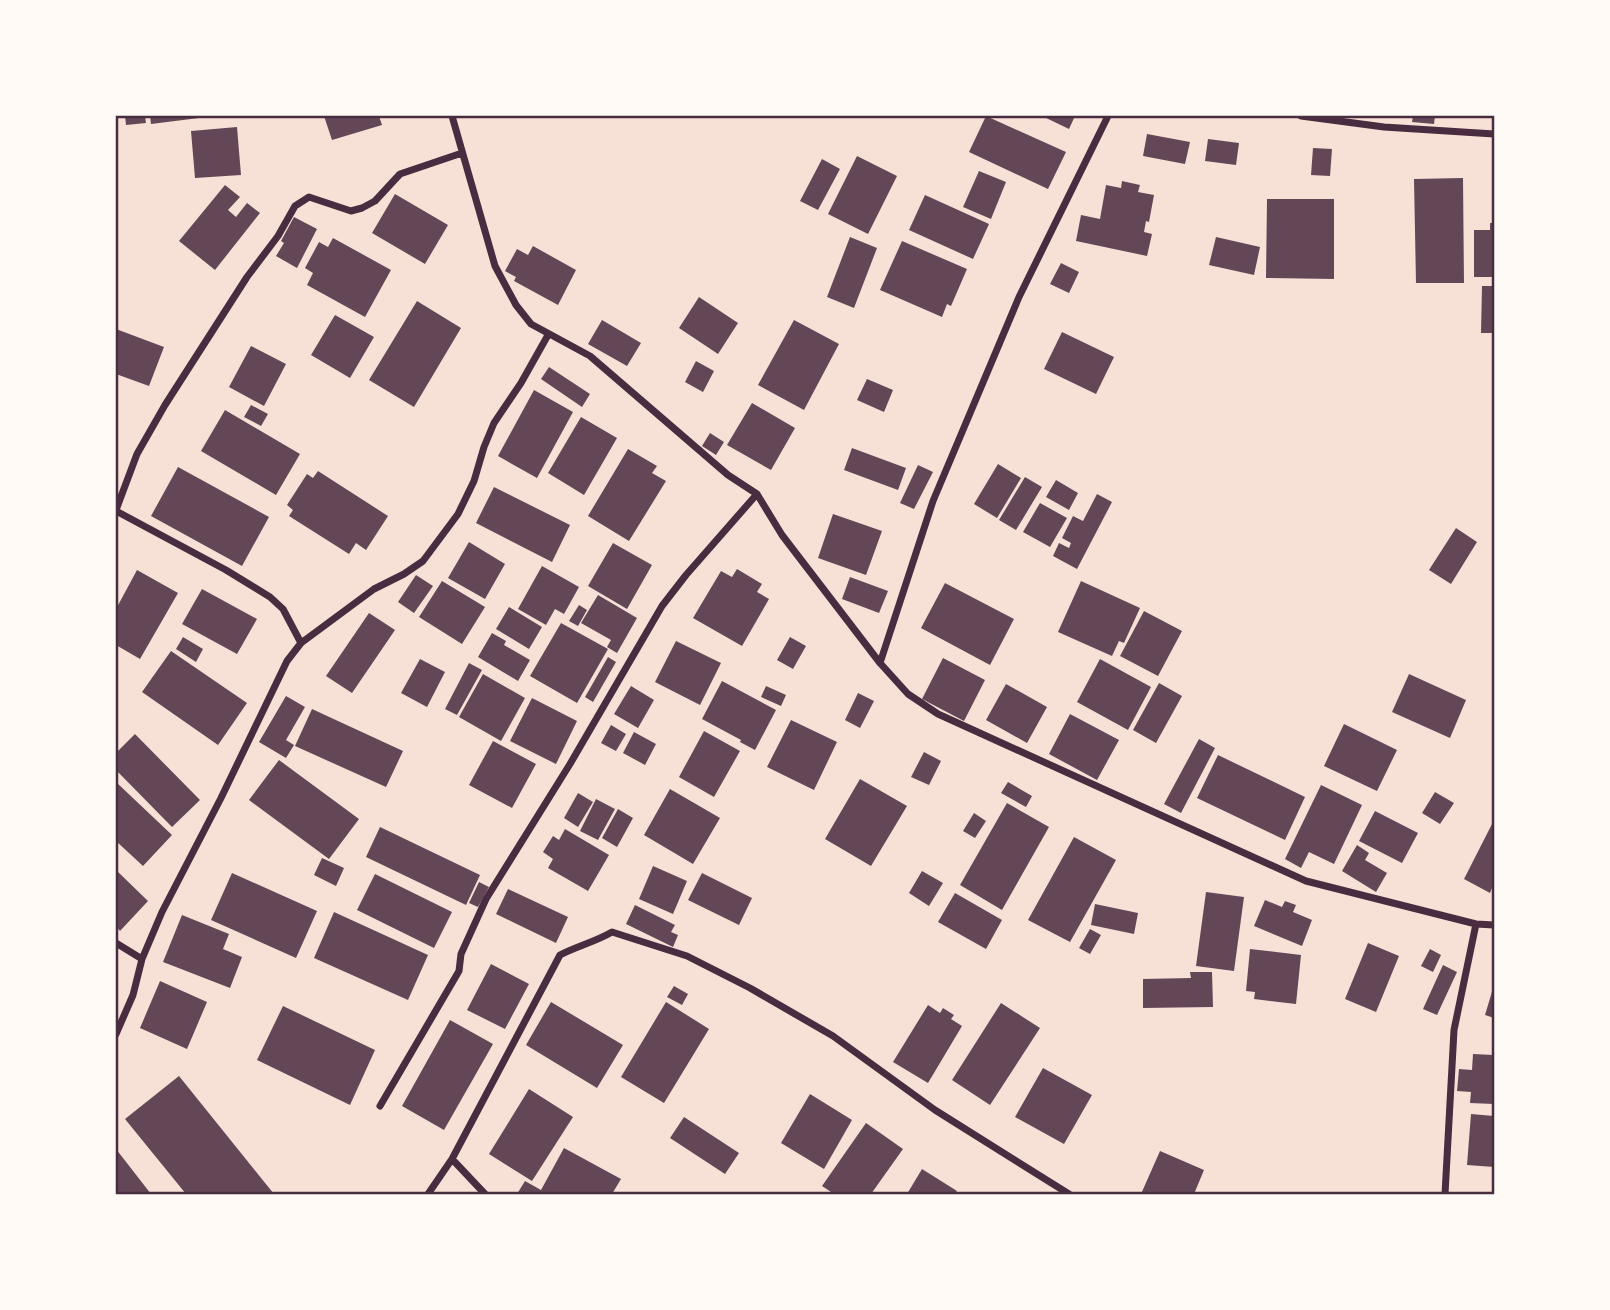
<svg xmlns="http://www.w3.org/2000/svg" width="1610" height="1310" viewBox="0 0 1610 1310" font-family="'IBM Plex Sans',sans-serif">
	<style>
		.building { fill: #644757 }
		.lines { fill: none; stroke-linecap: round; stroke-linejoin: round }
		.minor { stroke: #4a2c40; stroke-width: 7 }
		.neatline { fill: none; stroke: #4a2c40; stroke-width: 2.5 }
	</style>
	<rect width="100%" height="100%" fill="#f7e1d7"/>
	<path class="building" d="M125,116H145L146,123L126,125Z
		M150,116H199V118L151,124Z
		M324,116H379L382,125L332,140Z
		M986,116L1066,152L1048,189L969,152Z
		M1042,116H1075L1069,129Z
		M1413,116H1435L1434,124L1412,122Z
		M237,127L241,175L195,178L191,131Z
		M1147,134L1190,142L1185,164L1143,156Z
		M1208,139L1239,143L1236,165L1205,161Z
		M1313,148L1332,149L1330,176L1311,175Z
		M857,156L897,176L868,234L828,214Z
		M822,159L840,169L818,210L800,201Z
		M979,171L1006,182L991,219L963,207Z
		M1463,178L1464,283H1416L1414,179Z
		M1122,181L1140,185L1138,192L1154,195L1149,222L1146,221L1144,232L1152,234L1147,256L1076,241L1081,215L1100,219L1106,185L1121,188Z
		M225,185L240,197L228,210L236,217L247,203L260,213L215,270L179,241Z
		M395,194L448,225L425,264L372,233Z
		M925,195L989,224L973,259L909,230Z
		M1267,199H1334V279L1266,278Z
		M294,217L317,229L297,268L276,256L284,243L281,241Z
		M1490,223H1494V277H1474V230H1490Z
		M850,237L877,248L854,308L827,297Z
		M1216,237L1260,247L1254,275L1209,265Z
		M333,238L391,270L365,317L307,285L313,273L305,268L319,242L328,247Z
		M902,241L967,269L951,306L947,304L942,317L880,290Z
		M533,246L576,270L558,305L514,281L516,277L505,271L517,249L528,255Z
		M1061,263L1079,272L1069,293L1050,284Z
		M1482,286H1494V333H1481Z
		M699,297L738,323L718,354L679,328Z
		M417,301L461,328L414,407L369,380Z
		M335,315L374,337L350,378L311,355Z
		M602,320L641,343L627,366L588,344Z
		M794,320L839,344L804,410L758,385Z
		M116,329L164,347L149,386L116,374Z
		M1062,332L1114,357L1096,394L1044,369Z
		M251,346L286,364L264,406L229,387Z
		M696,361L714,371L703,392L685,382Z
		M549,367L590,394L582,407L541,379Z
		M867,379L893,390L884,412L857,400Z
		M534,390L573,412L537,478L498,456Z
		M752,403L795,428L771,470L727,445Z
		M251,405L268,414L261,426L244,417Z
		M225,410L300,454L276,495L201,451Z
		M581,417L617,438L584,495L548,473Z
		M710,433L724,442L716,455L702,446Z
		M852,448L906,468L898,490L844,470Z
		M628,449L657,466L652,473L666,481L629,541L588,516Z
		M998,464L1021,478L997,518L974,504Z
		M918,465L933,472L914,509L900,503Z
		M178,467L269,517L242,566L151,516Z
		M318,471L388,516L366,550L356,543L349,554L289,516L293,510L287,505L307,474L313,478Z
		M1025,477L1042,487L1016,530L999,520Z
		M1056,480L1078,493L1069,510L1046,497Z
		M494,487L570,525L552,562L476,523Z
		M1097,494L1112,502L1077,569L1053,556L1059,543L1069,548L1071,543L1062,538L1073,516L1083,521Z
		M1040,503L1067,518L1050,547L1023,532Z
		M833,514L882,531L866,575L818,558Z
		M1456,528L1477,542L1451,584L1429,570Z
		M469,542L505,564L485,599L448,578Z
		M613,543L652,565L627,609L588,586Z
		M542,566L579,587L564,614L555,609L546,625L518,609Z
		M737,569L762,584L757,592L769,599L742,646L693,618L721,571L732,577Z
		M137,570L178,593L140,659L116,645V609Z
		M416,575L433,586L414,613L398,602Z
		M850,577L888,591L879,613L842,599Z
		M442,581L485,607L462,644L419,617Z
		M1081,581L1140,608L1124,643L1119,641L1112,656L1058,632Z
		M945,583L1014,619L990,665L921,628Z
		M202,589L257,619L237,654L182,624Z
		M598,595L637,618L617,653L607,647L611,640L581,623Z
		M579,605L587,610L578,626L569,621Z
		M509,607L542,627L529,649L496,629Z
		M1144,611L1182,631L1158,676L1120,656Z
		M369,613L395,630L352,693L326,676Z
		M561,623L608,649L577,703L530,676Z
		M492,633L506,641L504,645L530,660L518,681L478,657Z
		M183,637L203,649L196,662L176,649Z
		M790,637L806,646L793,669L777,660Z
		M676,641L721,663L700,705L655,682Z
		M171,651L247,703L218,745L142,692Z
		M608,657L616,662L593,702L585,697Z
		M943,658L985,680L964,721L922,699Z
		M420,659L445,672L427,707L401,693Z
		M1100,659L1151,687L1128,730L1077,702Z
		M469,663L482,670L457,715L445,709Z
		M483,674L525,698L501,741L459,717Z
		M1409,674L1466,700L1450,738L1392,712Z
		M722,681L776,710L755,750L740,742L741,740L702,719Z
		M1159,683L1182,696L1156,743L1133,730Z
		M1006,684L1047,707L1027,743L986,720Z
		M631,686L654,700L638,728L614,714Z
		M766,686L786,695L781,706L761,697Z
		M858,693L874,701L860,728L845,720Z
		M286,696L305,707L286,740L294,745L286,758L259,742Z
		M532,698L577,721L556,764L510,741Z
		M312,709L403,751L386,787L295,746Z
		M1070,714L1119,740L1097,780L1049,754Z
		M791,720L837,742L814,790L767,767Z
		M1344,724L1397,750L1377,791L1324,766Z
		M611,725L626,734L616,751L601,743Z
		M704,731L740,751L714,797L679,777Z
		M634,732L656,744L645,765L623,753Z
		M135,734L200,800L172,827L116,770V753Z
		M1199,739L1215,748L1181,813L1164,804Z
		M493,741L536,764L512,808L469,785Z
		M924,752L941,761L929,785L911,777Z
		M1218,755L1305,797L1285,840L1197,798Z
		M279,760L359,819L329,859L249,800Z
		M860,779L907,806L871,866L825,839Z
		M116,782L172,835L143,866L116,841Z
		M1008,782L1032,796L1026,807L1001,793Z
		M1321,785L1362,805L1334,864L1309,852L1301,868L1285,859Z
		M670,789L720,818L693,864L644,835Z
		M1435,792L1454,803L1440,824L1422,813Z
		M578,793L593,802L578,827L564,818Z
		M596,799L615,809L598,840L580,831Z
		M1007,803L1049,827L1002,910L960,885Z
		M618,809L633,818L617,847L602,838Z
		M1375,811L1418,833L1402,863L1359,841Z
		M974,813L986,821L975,838L963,831Z
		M1492,824L1494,826V883L1490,893L1464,879Z
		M380,827L480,875L466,905L366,857Z
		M565,829L609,855L588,891L548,868L553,859L543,852L553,836L559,840Z
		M1074,837L1116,860L1070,942L1028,920Z
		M1357,845L1369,853L1365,860L1387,873L1376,892L1342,871Z
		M322,858L344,868L336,886L314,875Z
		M653,866L687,881L673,914L639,899Z
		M116,870L148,901L120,931L116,926Z
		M922,871L943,883L929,906L909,893Z
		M232,873L317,911L296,958L211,920Z
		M702,873L752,898L739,925L688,900Z
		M375,874L452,912L434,948L357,910Z
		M479,882L489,887L478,907L469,903Z
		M508,889L568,917L556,943L496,914Z
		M1206,892L1244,897L1234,971L1196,966Z
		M955,893L1002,920L986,949L938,922Z
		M1265,900L1282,907L1285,901L1296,905L1293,912L1312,920L1302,946L1254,926Z
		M1095,904L1138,913L1134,934L1091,925Z
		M635,905L675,925L671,932L678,935L673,947L626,924Z
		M334,912L428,955L408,1000L314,958Z
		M182,915L229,934L223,949L242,957L230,988L163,962Z
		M1090,929L1101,935L1090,954L1079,948Z
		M1368,943L1399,956L1376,1012L1345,999Z
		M1250,949L1301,955L1296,1004L1254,999L1255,992L1246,991Z
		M1430,949L1441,955L1433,972L1421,966Z
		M491,964L529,984L505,1029L467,1010Z
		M1443,965L1457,972L1437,1015L1423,1009Z
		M1190,972H1212L1213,1007L1143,1008V979L1191,978Z
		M160,981L207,1002L187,1049L140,1028Z
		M1494,985V1018L1485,1015Z
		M674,986L688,994L682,1005L667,997Z
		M551,1002L623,1045L597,1088L526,1045Z
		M666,1002L709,1029L664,1103L621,1077Z
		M1001,1003L1040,1028L990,1105L952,1080Z
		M928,1005L940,1013L943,1008L954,1015L951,1019L962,1026L928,1083L893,1062Z
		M283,1006L375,1050L350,1105L257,1060Z
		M450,1020L493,1044L444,1130L402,1106Z
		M1473,1054L1494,1055V1104L1470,1103L1471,1092L1457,1091L1459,1069L1472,1070Z
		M1043,1068L1092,1095L1064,1144L1015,1117Z
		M179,1076L274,1194H186L125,1119Z
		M529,1089L573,1117L532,1181L489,1154Z
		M810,1094L852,1120L824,1169L781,1143Z
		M1471,1114L1494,1116V1167L1467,1165Z
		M684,1117L739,1153L725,1174L670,1138Z
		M866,1123L903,1149L871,1194H834L822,1186Z
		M564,1148L621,1179L612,1194H517L525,1181L541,1190Z
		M116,1149L151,1194H116Z
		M1160,1151L1204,1170L1194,1194H1141Z
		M922,1169L957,1191L955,1194H907Z"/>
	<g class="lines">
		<path class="minor" d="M452,116L495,266L516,305L531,324L590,356L728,475L757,494L782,535L880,663L908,694L938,714L1306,881L1476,924L1494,925
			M1301,116L1384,127L1494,134
			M116,510L137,454L165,405L247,277L278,236L295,206L309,197L351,211L362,208L375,201L400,174L462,153
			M116,511L226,570L270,597L283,609L301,643
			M880,663L933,501L1019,297L1108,116
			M116,943L142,959
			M116,1034L133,995L142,959L162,912L221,798L287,661L301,643L374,589L404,574L423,561L458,514L474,481L484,447L494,423L521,383L548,335
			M380,1106L459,971L461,954L486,899L570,764L662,606L686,575L757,494
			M452,1159L485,1194
			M428,1194L452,1159L560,955C577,946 595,942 612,932L687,956L750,988L833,1036L935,1110L1069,1194
			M1445,1194L1454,1030L1476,924"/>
	</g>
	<rect width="1610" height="1310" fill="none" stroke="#fffaf5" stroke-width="234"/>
	<rect x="117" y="117" width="1376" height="1076" class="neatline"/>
</svg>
